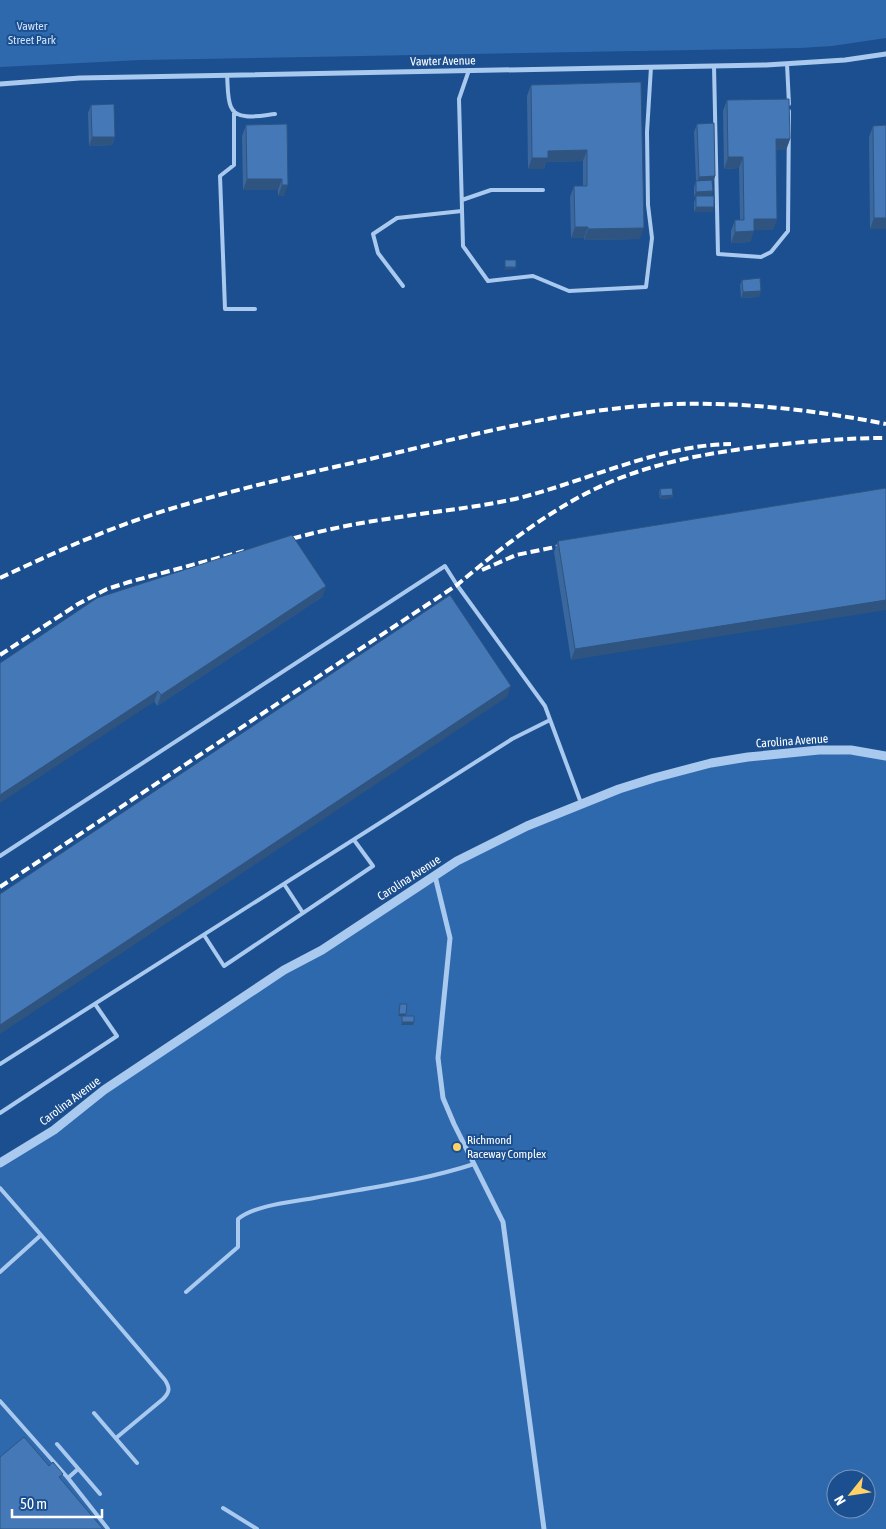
<svg xmlns="http://www.w3.org/2000/svg" width="886" height="1529" viewBox="0 0 886 1529" font-family="'Asap Condensed',sans-serif">
	<style>
		.green { fill: #2e69ad; fill-rule: evenodd }
		.lines { fill: none; stroke-linecap: round; stroke-linejoin: round }
		.service { stroke: #a9c9ee; stroke-width: 4 }
		.minor { stroke: #a9c9ee; stroke-width: 5 }
		.tertiary { stroke: #a9c9ee; stroke-width: 9 }
		.rail { stroke: #fff; stroke-width: 4; stroke-dasharray: 9 4; stroke-linecap: butt }
		.wall { fill: #3a679d }
		.shaded-wall { fill: #305480 }
		.building { fill: #4478b7; stroke: #305480 }
		.poi-dot { fill: #ffd166; stroke: #1b4f8f; stroke-width: 2 }
		.labels { text-anchor: middle; stroke-width: 4; stroke-linejoin: round; paint-order: stroke }
		.park-label { font-size: 12px; fill: #cfe3fa; stroke: #1b4f8f }
		.street-label { font-size: 12px; fill: #fff; stroke: #1b4f8f }
		.poi-label { font-size: 12px; fill: #fff; stroke: #1b4f8f; text-anchor: start }
	</style>
	<rect width="100%" height="100%" fill="#1b4f8f"/>
	<path class="green" d="M0,0H886V38L832,46L800,48L141,60L0,67Z
		M789,752L886,756V1529H0V1163L104,1090L477,850L654,778ZM836,1479H866V1509H836Z"/>
	<g class="lines">
		<path class="service" d="M787,64L789,104
			M714,66L718,254L761,257L771,252L788,231L789,111
			M469,70L459,99L463,246L488,281L533,276L569,291L646,287L652,238L648,205L647,132L651,67
			M227,75C228,85 227,98 231,107C237,122 263,115 275,114
			M234,111V165L220,176L225,309H255
			M462,200L491,190H543
			M403,286L378,253L373,234L397,218L462,211
			M0,856L445,566L457,585L545,706L581,803
			M284,884L303,913
			M204,935L224,966L373,866L354,840
			M0,1064L512,739L550,720
			M0,1113L117,1036L95,1004
			M0,1188L41,1235L0,1272
			M41,1235L165,1380C170,1388 170,1392 163,1399L116,1438
			M186,1292L238,1247V1219C255,1205 292,1202 314,1198C367,1188 422,1181 474,1164
			M0,1401L68,1478
			M94,1413L137,1463
			M57,1444L100,1494
			M78,1469L68,1478L108,1529
			M223,1508L257,1529"/>
		<path class="minor" d="M0,84L80,78L766,65L845,60L886,54
			M435,876L450,938L438,1058L443,1098L454,1124L503,1222L544,1529"/>
		<path class="tertiary" d="M0,1163L54,1130L104,1090L284,970L322,950L457,861L527,826L619,789L654,778L711,763L748,757L819,750H851L886,756"/>
		<path class="rail" d="M280,542C315,532 351,524 387,519C430,512 473,508 515,499C585,482 658,445 731,444
			M482,570L516,555L570,544
			M0,578C55,552 111,527 170,509C236,489 303,474 370,459C469,436 570,408 672,404C744,402 815,410 886,424
			M0,655L78,604L107,589L129,582L244,551
			M0,887L457,585C501,548 545,513 597,488C647,464 702,454 757,447C800,442 843,438 886,438"/>
	</g>
	<path class="wall" d="M641,82L640,239L584,240V238H571L570,197L574,186H583V161L546,162L544,169H528L527,96L531,85Z
		M727,100L790,139L786,150H776L777,219L773,230H754L750,242L731,243V231L735,220H740L739,168L724,169L723,111Z
		M91,105L115,137L112,145L89,146L88,113Z
		M287,124L284,196H278V190H243L242,136L246,125Z
		M697,124L715,176L712,184L711,196L714,207L712,212H694V202L696,197H694V187L696,181L694,132Z
		M873,126L886,229H870L869,137Z
		M742,280L759,297L741,298L740,285Z
		M886,488L571,660L554,552L558,541Z
		M660,489L673,495L672,498L660,499L659,492Z
		M326,586L322,597L157,706L97,598Z
		M400,1004L406,1014V1016L413,1025H401V1017L398,1016L399,1007Z"/>
	<path class="shaded-wall" d="M92,137H115L112,145L89,146Z
		M776,139H790L786,150H772Z
		M587,150L583,161L546,162L544,169H528L532,158L548,151Z
		M728,157H743L739,168L724,169Z
		M715,176L712,185H696L699,177Z
		M247,179H282L278,190H243Z
		M282,185H288L284,196H278Z
		M713,191L711,197H694L696,192Z
		M696,207H714L712,212H694Z
		M874,218H886V229H870Z
		M754,219H777L773,230H750Z
		M575,227H588L584,238H571Z
		M644,228L640,239L584,240L588,229Z
		M754,231L750,242L731,243L735,232Z
		M505,267H516L515,269L504,270Z
		M761,291L759,297L741,298L743,292Z
		M673,495L672,498L660,499L661,496Z
		M326,586L322,597L157,706L161,695Z
		M886,600V610L571,660L575,649Z
		M511,686L507,697L0,1034V1025Z
		M158,691L154,702L0,803V795Z
		M399,1014H406L405,1017L398,1016Z
		M402,1022H414L413,1025H401Z"/>
	<path class="building" d="M641,82L644,228L588,229V227H575L574,186H587V150L548,151V158H532L531,85Z
		M789,99L790,139H776L777,219H754V231L735,232V220H744L743,157H728L727,100Z
		M114,104L115,137H92L91,105Z
		M714,123L715,176L699,177L697,124Z
		M287,124L288,185H282V179H247L246,125Z
		M886,125V218H874L873,126Z
		M712,180L713,191L696,192V181Z
		M696,196H714V207H696Z
		M505,260H516V267H505Z
		M760,278L761,291L743,292L742,280Z
		M672,488L673,495L661,496L660,489Z
		M886,488V600L575,649L558,541Z
		M292,535L326,586L161,695L158,691L0,795V663L97,598Z
		M450,595L511,686L0,1025V894Z
		M400,1004H407L406,1014H399Z
		M402,1016H414V1022H402Z
		M24,1437L49,1466L53,1462L63,1474L59,1477L103,1529H0V1457Z"/>
	<circle class="poi-dot" cx="457" cy="1147" r="5"/>
	<g class="labels">
		<g class="park-label">
			<text x="32" y="30">Vawter<tspan x="32" dy="14">Street Park</tspan></text>
		</g>
		<g class="street-label">
			<text transform="translate(443 61) rotate(-1)" y="4">Vawter Avenue</text>
			<text transform="translate(792 741) rotate(-4)" y="4">Carolina Avenue</text>
			<text transform="translate(409 878) rotate(-33)" y="4">Carolina Avenue</text>
			<text transform="translate(70 1101) rotate(-37)" y="4">Carolina Avenue</text>
		</g>
		<g class="poi-label">
			<text x="467" y="1144">Richmond<tspan x="467" dy="14">Raceway Complex</tspan></text>
		</g>
	</g>
	<g transform="translate(851 1494) rotate(240)"><circle r="24" fill="#1b4f8f" stroke="#7695bc"/>
	<path d="M0-4L9 19L0 12L-9 19Z" fill="#ffd166"/>
	<text y="-8" font-size="14" font-weight="bold" text-anchor="middle" fill="#ffffff">N</text>
	</g>
	<path d="M12 1509v8h90v-8" fill="none" stroke="#ffffff" stroke-width="2.5"/>
	<text x="20" y="1509" font-size="15" fill="#ffffff" stroke="#1b4f8f" stroke-width="4" paint-order="stroke">50 m</text>
</svg>
